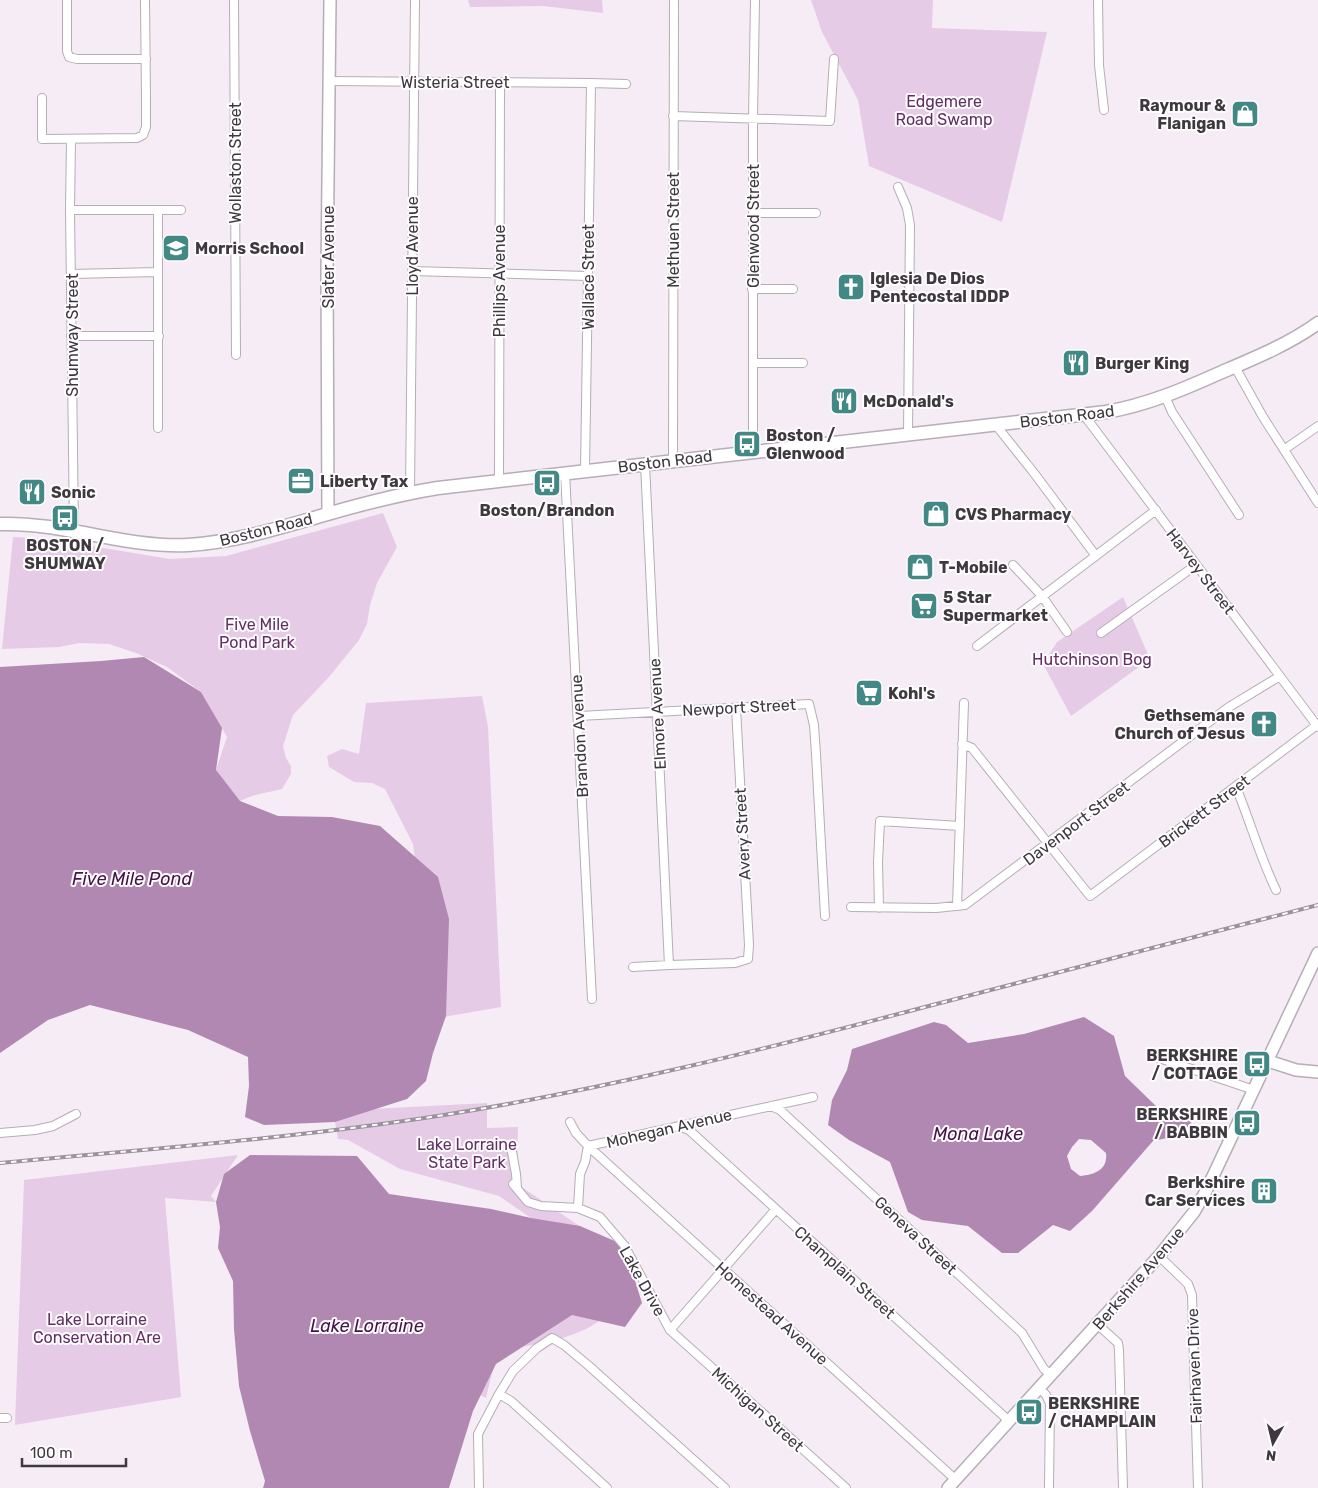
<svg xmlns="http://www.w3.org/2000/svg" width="1318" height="1488" viewBox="0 0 1318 1488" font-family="Rubik,sans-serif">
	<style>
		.green { fill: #e6cbe6 }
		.water { fill: #b188b1; fill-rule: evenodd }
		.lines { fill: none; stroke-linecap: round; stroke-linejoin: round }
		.street-casing { stroke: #b6adb6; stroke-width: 10 }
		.secondary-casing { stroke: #b6adb6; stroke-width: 14 }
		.primary-casing { stroke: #b6adb6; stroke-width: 15 }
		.street { stroke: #fff; stroke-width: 8 }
		.secondary { stroke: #fff; stroke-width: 11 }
		.primary { stroke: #fff; stroke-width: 12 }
		.rail-casing { stroke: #9a939a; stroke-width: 4 }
		.rail { stroke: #fefcfe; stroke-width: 2; stroke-dasharray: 5.5; stroke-linecap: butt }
		.labels { text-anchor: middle; stroke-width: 4; stroke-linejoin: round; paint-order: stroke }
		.street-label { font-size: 16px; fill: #3d393d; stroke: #fefcfe }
		.park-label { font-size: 16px; fill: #622f64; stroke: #fefcfe }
		.poi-label { font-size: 16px; font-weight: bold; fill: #3d393d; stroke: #fefcfe; text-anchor: start }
		.water-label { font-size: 18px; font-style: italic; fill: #451347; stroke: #fefcfe }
	</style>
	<rect width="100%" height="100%" fill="#f6ecf6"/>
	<path class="green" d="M468,0H602L603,13L543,6L470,7Z
		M811,0H933L932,28L1047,32L1002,222L869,166L858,100L822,32Z
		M383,513L397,547L377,583L370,605L367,624L359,640L329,677L293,715L283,746L286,758L291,766V774L282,789C267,793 253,794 240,801L227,790L216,770L227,737L201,692L167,667L136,653L109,644L79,643L59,647L2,649L13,537L49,539L170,559L226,556Z
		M1123,597L1150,659L1071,716L1043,664L1057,642Z
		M482,696L488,727L501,1007L392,1026L418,881L413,844L385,789L372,783L354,782L329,767L327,756L342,749L359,754L366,703Z
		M487,1103V1128L518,1127L517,1166L514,1182L636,1264C631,1276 627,1293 619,1303C590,1339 543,1342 502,1351L493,1369L486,1398L467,1388L474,1360L485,1338L572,1315L605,1297L614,1275L499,1196L400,1169L348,1140L338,1139L333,1111Z
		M238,1155L211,1196L216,1202L165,1198L181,1397L15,1425L24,1180Z"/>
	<path class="water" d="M144,657L201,692L222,728L216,770L240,801L278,816L332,817L380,826L438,877L449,919L446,1016L433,1053L426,1081L407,1099L335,1122L264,1125L245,1117L249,1086L248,1057L188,1030L90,1005L48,1020L0,1053V667L101,661Z
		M1084,1017L1114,1036L1125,1076L1158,1108L1194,1119L1181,1135L1153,1141L1092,1211L1070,1231L1053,1225L1018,1253H1002L968,1226L922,1220L908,1212L890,1162L849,1140L828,1125L832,1100L847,1070L852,1049L934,1022L946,1025L968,1043L1024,1034ZM1079,1139L1091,1140L1106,1153C1108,1169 1096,1175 1080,1176L1071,1169L1067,1156L1072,1147Z
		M250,1155L357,1156L389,1194L491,1209L531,1218L580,1226L624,1245L642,1303L625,1327L572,1315L496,1364L473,1411L449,1488H263L265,1481L250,1431L239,1386L234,1329L233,1281L218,1248L220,1227L216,1202L224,1174Z"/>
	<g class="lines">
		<g class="street-casing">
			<path id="street" d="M67,0V51L69,57L77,59H146
				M234,0L236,355
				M1098,0L1099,65L1104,110
				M329,81L591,83L585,471
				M591,83L626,84
				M42,98V139L137,138L143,135L146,127V100L145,0
				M673,116L830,121L834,59
				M71,140L70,210L74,531
				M898,187L907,208L910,225L908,434
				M70,210H181
				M158,210V428
				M753,213H816
				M412,271L588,276
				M71,274L158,272
				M752,289H793
				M71,336H159
				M753,363H803
				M1235,367L1263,417L1318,503
				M1165,396L1172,412L1239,515
				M1084,415L1318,727
				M995,424L1034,473L1096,556
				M1285,449L1318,426
				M753,451V119L755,0
				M673,461L674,0
				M645,464L669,965
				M565,473L592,999
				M499,481L500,82
				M410,493L415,0
				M1013,565L1042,596L1067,632
				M1101,633L1196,565
				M977,646L1156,510
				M579,716L809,704L814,725L816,754L825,916
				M962,744L972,748L1090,896L1317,725
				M1236,787C1250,821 1260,857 1276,890
				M957,906L964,703
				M851,907L936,908L965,905L1229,707L1280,676
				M879,908L878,862L880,821L960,826
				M633,967L669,965L735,963L748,959L749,945L736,708
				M1153,1056L1254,1090
				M771,1106L780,1110L1022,1333L1044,1369L1051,1375
				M570,1122L576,1133L588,1146L956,1480
				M679,1126L689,1130L1008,1420
				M0,1133L35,1130L53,1126L76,1114
				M512,1152L516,1174L517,1187
				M513,1184L528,1202L541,1206L578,1208L600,1217L624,1245L670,1330L846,1488
				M578,1208L580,1174L585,1162L588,1146L813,1097
				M1159,1256L1188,1284L1192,1295L1198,1488
				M1097,1324L1118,1343L1119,1350L1123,1488
				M670,1330L776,1209
				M1039,1388L1046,1395L1050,1403L1049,1488
				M499,1394L511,1401L607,1488
				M0,1418H7
				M479,1488L478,1434L499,1394L513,1371L537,1348L552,1338L564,1345L589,1366L725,1488"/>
		</g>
		<g class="secondary-casing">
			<path id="secondary" d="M328,514L327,272L330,0
				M1268,1061L1296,1070L1318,1072
				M948,1488L1159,1256L1194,1212L1206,1191L1318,953"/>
		</g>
		<g class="primary-casing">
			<path id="primary" d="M0,524C64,522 124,548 188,545C235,542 279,528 324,515C362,504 400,494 438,488L1106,412C1147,405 1184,389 1222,372C1255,358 1289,344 1318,323"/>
		</g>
		<use href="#street" class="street"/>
		<use href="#secondary" class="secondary"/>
		<use href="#primary" class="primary"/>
		<g class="rail-casing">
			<path id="rail" d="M0,1163C148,1149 297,1138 444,1115C606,1089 766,1049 925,1007C1056,973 1187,939 1318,905"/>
		</g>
		<use href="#rail" class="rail"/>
	</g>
	<defs>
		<g id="shop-square" transform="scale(1.4375)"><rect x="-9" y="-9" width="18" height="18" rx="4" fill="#428986" stroke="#fefcfe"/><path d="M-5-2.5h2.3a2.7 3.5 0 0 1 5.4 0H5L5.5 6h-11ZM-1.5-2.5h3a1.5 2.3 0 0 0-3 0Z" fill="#fff"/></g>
		<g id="school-square" transform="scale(1.4375)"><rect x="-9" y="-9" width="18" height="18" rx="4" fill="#428986" stroke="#fefcfe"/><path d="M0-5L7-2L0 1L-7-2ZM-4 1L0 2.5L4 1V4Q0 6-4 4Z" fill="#fff"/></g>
		<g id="church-square" transform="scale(1.4375)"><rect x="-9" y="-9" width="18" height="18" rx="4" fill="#428986" stroke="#fefcfe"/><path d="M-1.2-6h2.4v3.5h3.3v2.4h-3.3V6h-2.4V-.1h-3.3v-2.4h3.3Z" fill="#fff"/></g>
		<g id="restaurant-square" transform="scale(1.4375)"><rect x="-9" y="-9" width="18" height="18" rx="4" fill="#428986" stroke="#fefcfe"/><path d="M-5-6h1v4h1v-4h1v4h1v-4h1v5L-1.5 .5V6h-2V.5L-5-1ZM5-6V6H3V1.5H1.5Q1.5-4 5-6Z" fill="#fff"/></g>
		<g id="bus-square" transform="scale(1.4375)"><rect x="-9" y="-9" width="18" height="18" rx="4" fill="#428986" stroke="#fefcfe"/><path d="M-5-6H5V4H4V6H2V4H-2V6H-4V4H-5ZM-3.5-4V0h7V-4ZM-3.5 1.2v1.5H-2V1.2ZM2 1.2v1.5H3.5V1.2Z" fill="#fff"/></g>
		<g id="office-square" transform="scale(1.4375)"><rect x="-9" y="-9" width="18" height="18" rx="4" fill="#428986" stroke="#fefcfe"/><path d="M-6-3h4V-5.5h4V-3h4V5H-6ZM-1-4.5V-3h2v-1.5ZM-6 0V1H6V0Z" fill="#fff"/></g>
		<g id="supermarket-square" transform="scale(1.4375)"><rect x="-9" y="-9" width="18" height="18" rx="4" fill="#428986" stroke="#fefcfe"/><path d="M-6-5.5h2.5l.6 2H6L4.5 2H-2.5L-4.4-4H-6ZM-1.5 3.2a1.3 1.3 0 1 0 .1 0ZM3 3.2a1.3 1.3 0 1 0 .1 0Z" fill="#fff"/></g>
		<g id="building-square" transform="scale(1.4375)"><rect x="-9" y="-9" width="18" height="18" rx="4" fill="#428986" stroke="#fefcfe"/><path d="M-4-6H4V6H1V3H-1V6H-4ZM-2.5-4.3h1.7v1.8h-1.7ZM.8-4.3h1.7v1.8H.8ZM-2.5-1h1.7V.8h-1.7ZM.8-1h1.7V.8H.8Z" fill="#fff"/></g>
	</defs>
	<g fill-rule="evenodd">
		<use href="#shop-square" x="1245" y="114"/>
		<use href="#school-square" x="176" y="248"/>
		<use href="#church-square" x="851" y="287"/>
		<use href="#restaurant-square" x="1076" y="363"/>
		<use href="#restaurant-square" x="844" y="401"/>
		<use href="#bus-square" x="747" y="444"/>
		<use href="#office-square" x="301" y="481"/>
		<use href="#bus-square" x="547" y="483"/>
		<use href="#restaurant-square" x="32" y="492"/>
		<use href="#shop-square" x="936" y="514"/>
		<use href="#bus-square" x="65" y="518"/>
		<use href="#shop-square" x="920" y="567"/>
		<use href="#supermarket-square" x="924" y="606"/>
		<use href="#supermarket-square" x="869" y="693"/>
		<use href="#church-square" x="1264" y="724"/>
		<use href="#bus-square" x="1257" y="1064"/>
		<use href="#bus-square" x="1247" y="1123"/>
		<use href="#building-square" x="1264" y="1191"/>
		<use href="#bus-square" x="1029" y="1412"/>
	</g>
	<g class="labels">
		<g class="street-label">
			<text x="455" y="88">Wisteria Street</text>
			<text transform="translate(235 163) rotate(-90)" y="6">Wollaston Street</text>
			<text transform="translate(753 226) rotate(-90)" y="6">Glenwood Street</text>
			<text transform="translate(673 230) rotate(-90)" y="6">Methuen Street</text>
			<text transform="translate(412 246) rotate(-90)" y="6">Lloyd Avenue</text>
			<text transform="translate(328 257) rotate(-90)" y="6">Slater Avenue</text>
			<text transform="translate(588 277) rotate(-90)" y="6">Wallace Street</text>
			<text transform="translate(499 281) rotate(-90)" y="6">Phillips Avenue</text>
			<text transform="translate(72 335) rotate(-90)" y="6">Shumway Street</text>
			<text transform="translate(1067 416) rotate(-7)" y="6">Boston Road</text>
			<text transform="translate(665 461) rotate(-7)" y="6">Boston Road</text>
			<text transform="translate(266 529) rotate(-14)" y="6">Boston Road</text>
			<text transform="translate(1201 571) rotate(53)" y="6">Harvey Street</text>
			<text transform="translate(739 707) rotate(-3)" y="6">Newport Street</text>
			<text transform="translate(657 714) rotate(-93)" y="6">Elmore Avenue</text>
			<text transform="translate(579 736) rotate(-93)" y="6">Brandon Avenue</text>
			<text transform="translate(1204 811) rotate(-37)" y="6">Brickett Street</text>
			<text transform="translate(1076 823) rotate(-37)" y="6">Davenport Street</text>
			<text transform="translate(742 834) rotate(-93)" y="6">Avery Street</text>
			<text transform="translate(669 1128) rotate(-13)" y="6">Mohegan Avenue</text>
			<text transform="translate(916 1235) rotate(43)" y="6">Geneva Street</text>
			<text transform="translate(845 1272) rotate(42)" y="6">Champlain Street</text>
			<text transform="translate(1138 1278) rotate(-49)" y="6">Berkshire Avenue</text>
			<text transform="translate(643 1281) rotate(61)" y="6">Lake Drive</text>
			<text transform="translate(772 1313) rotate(42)" y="6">Homestead Avenue</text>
			<text transform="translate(1194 1366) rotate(-92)" y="6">Fairhaven Drive</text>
			<text transform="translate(758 1409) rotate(42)" y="6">Michigan Street</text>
		</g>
		<g class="park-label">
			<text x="944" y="107">Edgemere<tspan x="944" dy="18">Road Swamp</tspan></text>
			<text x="257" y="630">Five Mile<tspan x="257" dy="18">Pond Park</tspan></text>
			<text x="1092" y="665">Hutchinson Bog</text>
			<text x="467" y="1150">Lake Lorraine<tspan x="467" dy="18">State Park</tspan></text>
			<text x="97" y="1325">Lake Lorraine<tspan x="97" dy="18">Conservation Are</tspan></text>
		</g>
		<g class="poi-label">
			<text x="1226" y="111" text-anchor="end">Raymour &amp;<tspan x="1226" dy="18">Flanigan</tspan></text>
			<text x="195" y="254">Morris School</text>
			<text x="870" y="284">Iglesia De Dios<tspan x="870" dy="18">Pentecostal IDDP</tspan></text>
			<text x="1095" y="369">Burger King</text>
			<text x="863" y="407">McDonald's</text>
			<text x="766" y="441">Boston /<tspan x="766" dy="18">Glenwood</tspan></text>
			<text x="320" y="487">Liberty Tax</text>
			<text x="51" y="498">Sonic</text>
			<text x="547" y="516" text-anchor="middle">Boston/Brandon</text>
			<text x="955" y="520">CVS Pharmacy</text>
			<text x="65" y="551" text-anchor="middle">BOSTON /<tspan x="65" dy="18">SHUMWAY</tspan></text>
			<text x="939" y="573">T-Mobile</text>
			<text x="943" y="603">5 Star<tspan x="943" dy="18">Supermarket</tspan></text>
			<text x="888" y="699">Kohl's</text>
			<text x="1245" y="721" text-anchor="end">Gethsemane<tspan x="1245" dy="18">Church of Jesus</tspan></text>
			<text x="1238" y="1061" text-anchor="end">BERKSHIRE<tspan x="1238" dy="18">/ COTTAGE</tspan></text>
			<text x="1228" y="1120" text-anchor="end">BERKSHIRE<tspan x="1228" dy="18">/ BABBIN</tspan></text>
			<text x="1245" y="1188" text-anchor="end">Berkshire<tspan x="1245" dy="18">Car Services</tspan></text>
			<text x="1048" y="1409">BERKSHIRE<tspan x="1048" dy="18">/ CHAMPLAIN</tspan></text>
		</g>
		<g class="water-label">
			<text x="132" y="885">Five Mile Pond</text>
			<text x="978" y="1140">Mona Lake</text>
			<text x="367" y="1332">Lake Lorraine</text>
		</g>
	</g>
	<g transform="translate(1273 1443) rotate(188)" stroke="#fefcfe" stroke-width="4" paint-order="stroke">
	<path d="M0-4L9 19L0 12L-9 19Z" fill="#3d393d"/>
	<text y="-8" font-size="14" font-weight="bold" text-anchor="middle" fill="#3d393d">N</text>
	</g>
	<path d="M22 1458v8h104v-8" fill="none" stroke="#3d393d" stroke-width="2.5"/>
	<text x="30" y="1458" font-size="15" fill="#3d393d" stroke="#fefcfe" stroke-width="4" paint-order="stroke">100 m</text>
</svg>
